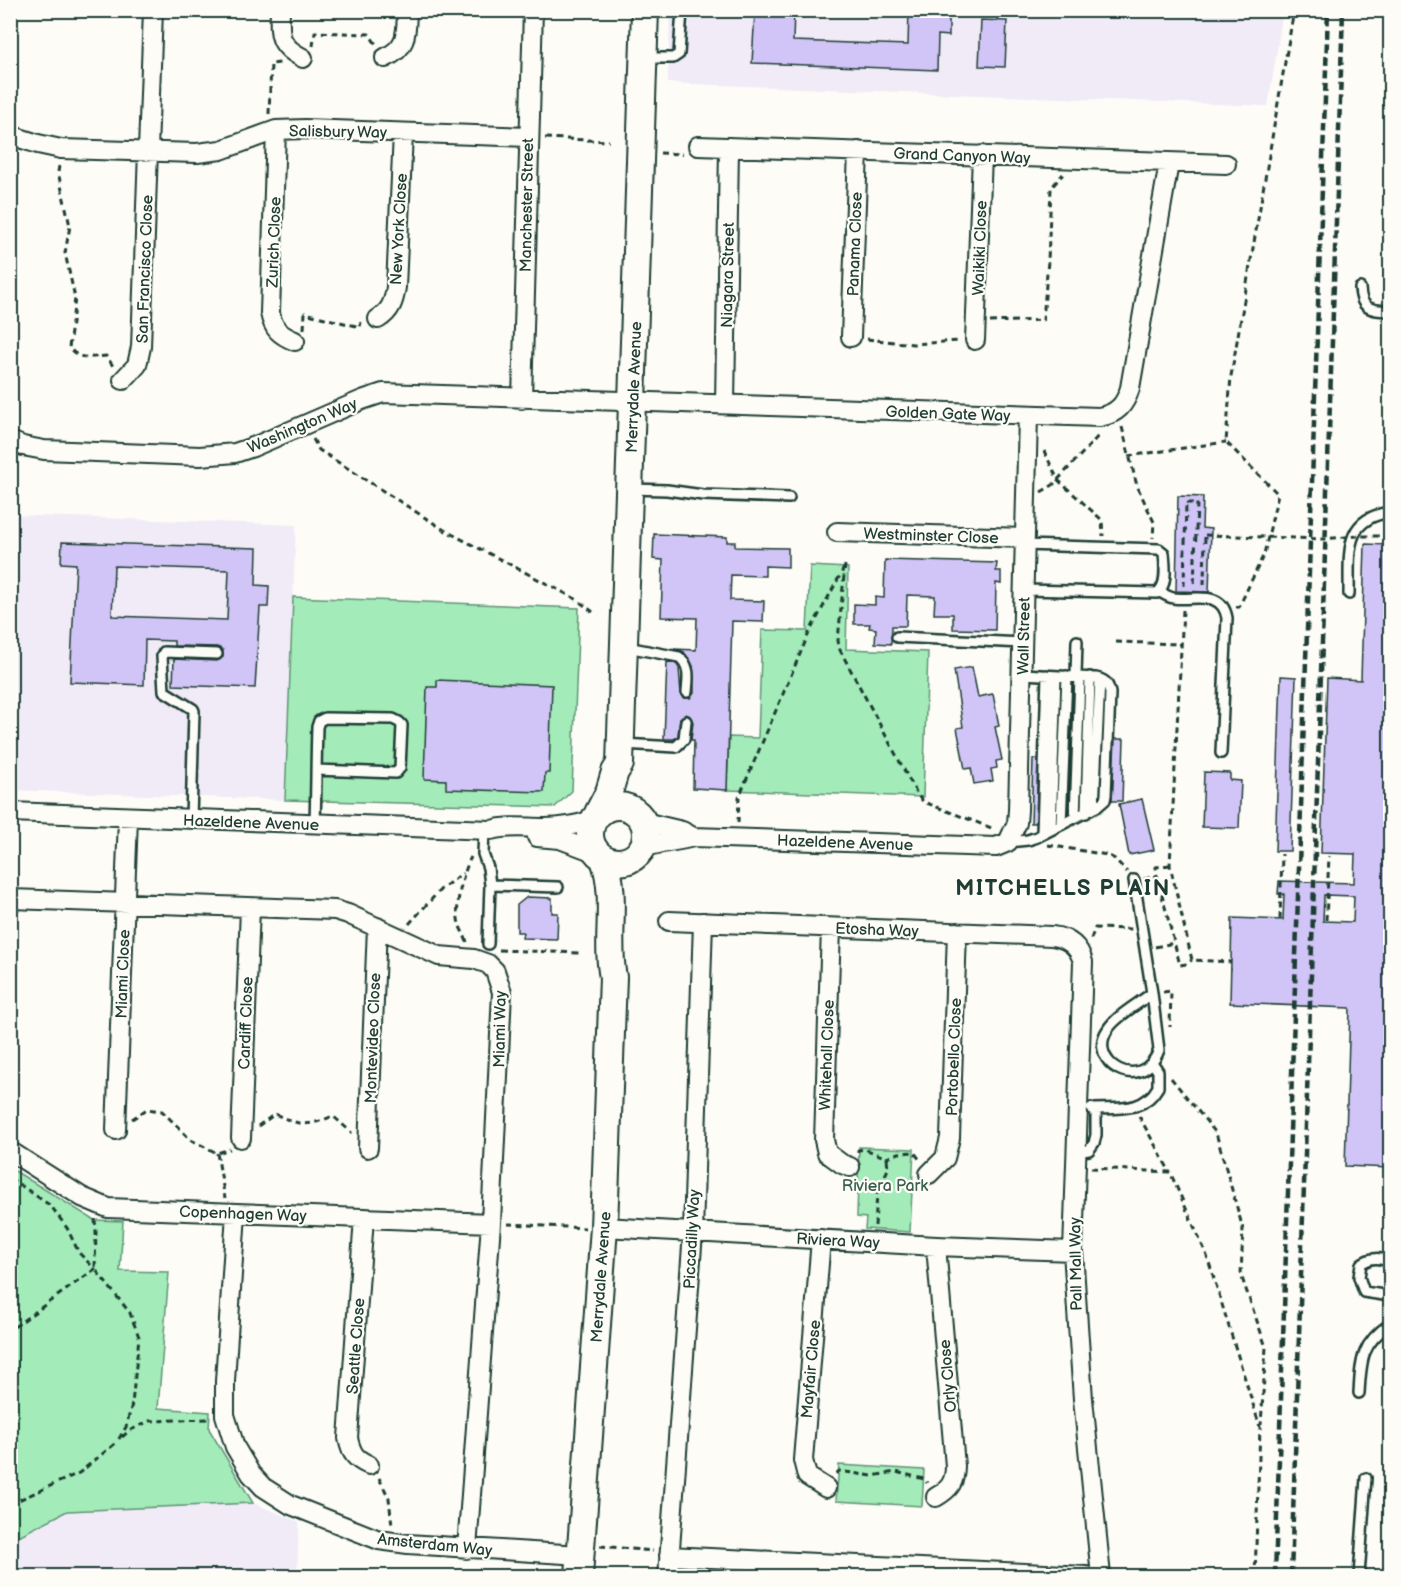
<svg xmlns="http://www.w3.org/2000/svg" width="1401" height="1587" viewBox="0 0 1401 1587" font-family="'Balsamiq Sans',sans-serif">
	<style>
		.built { fill: #f0ebf7 }
		.green { fill: #a3ebb8; stroke: #619476; stroke-width: 1.5 }
		.building { fill: #d1c4f6; stroke: #1f3d34; stroke-width: 1.5; fill-rule: evenodd }
		.lines { fill: none; stroke-linecap: round; stroke-linejoin: round }
		.lane-casing { stroke: #1f3d34; stroke-width: 14 }
		.street-casing { stroke: #1f3d34; stroke-width: 22 }
		.secondary-casing { stroke: #1f3d34; stroke-width: 30 }
		.path { stroke: #1f3d34; stroke-width: 3; stroke-dasharray: 6 4.5; stroke-linecap: butt }
		.lane { stroke: #fdfcf7; stroke-width: 9 }
		.street { stroke: #fdfcf7; stroke-width: 18 }
		.secondary { stroke: #fdfcf7; stroke-width: 26 }
		.rail { stroke: #1f3d34; stroke-width: 4.5; stroke-dasharray: 9 4.5; stroke-linecap: butt }
		.path-bridge { stroke: #1f3d34; stroke-width: 3; stroke-dasharray: 6 4.5; stroke-linecap: butt }
		.labels { text-anchor: middle; stroke-width: 4.5; stroke-linejoin: round; paint-order: stroke }
		.street-label { font-size: 16px; fill: #1f3d34; stroke: #fdfcf7 }
		.park-label { font-size: 16px; fill: #39604e; stroke: #fdfcf7 }
		.district-label { font-size: 22px; font-weight: bold; letter-spacing: 1.5px; fill: #1f3d34; stroke: #fdfcf7 }
	</style>
	<rect width="100%" height="100%" fill="#fdfcf7"/>
	<filter id="ink" filterUnits="userSpaceOnUse"><feTurbulence type="fractalNoise" baseFrequency=".0167" numOctaves="2"/><feDisplacementMap in="SourceGraphic" scale="12" xChannelSelector="R" yChannelSelector="G"/><feConvolveMatrix kernelMatrix="1 2 1 2 8 2 1 2 1" color-interpolation-filters="sRGB"/></filter>
	<g filter="url(#ink)">
		<path class="built" d="M670,11H1283L1268,106L668,83Z
			M11,515L296,525L285,800L11,790Z
			M253,1503L299,1522L297,1576H11V1540L67,1511Z"/>
		<path class="green" d="M810,566L848,568L846,649L928,652L923,797L727,790L729,737L758,738L762,630L807,631Z
			M293,597L579,608L572,791L555,807L285,800Z
			M859,1147L914,1149L910,1232L865,1229L866,1218L857,1217Z
			M10,1168L94,1220L123,1221L120,1271L169,1272L158,1408L210,1412L209,1429L253,1503L67,1511L11,1540Z
			M839,1465L924,1470L922,1506L836,1501Z"/>
		<path class="building" d="M755,10H794L793,41L908,45L909,10H934V14L949,15V36L938,35L937,70L752,63Z
			M981,20L1007,21L1005,67L979,66Z
			M1178,496L1203,497L1202,528L1211,529L1209,592L1176,591Z
			M654,534L727,537V542H735V547L788,548V567L765,566V576L731,575L730,600L764,601L763,622L732,621L727,790L693,788L694,740H691L693,722L690,716L686,714L680,718L678,736L674,739H664L667,662L676,663L679,668L681,694L684,698H690L694,693L693,666L684,652L674,649L696,650L697,618L661,617L663,560L653,559Z
			M62,542L257,548L256,585L269,586L268,607H260L255,688L173,685L174,659L217,661L223,657V650L217,647L174,646V641L145,640L144,685L70,682L76,564L61,563ZM114,566L229,570L227,620L112,616Z
			M1365,544L1390,545V1168L1345,1166L1350,1008L1230,1003L1232,918L1283,920L1284,894H1278L1279,881L1354,883L1355,854L1321,853L1327,678L1361,680ZM1324,895L1354,896L1353,922L1323,921Z
			M885,560L997,563L996,571H1001V584L996,583L995,630L953,629V614H934L935,596L907,595L906,626H892L891,644L875,643L876,629L869,628L870,624H854V604L875,605V597L884,598Z
			M972,667L978,697L993,694L999,726L995,727L1002,760L996,761L997,768L991,769L993,781L974,784L971,768L965,769L957,728L963,727L954,670Z
			M1281,676L1296,677L1290,851H1275Z
			M437,680L552,685L549,773H545L544,792L446,789V780L424,779L427,687H437Z
			M1115,739H1124L1122,801H1112Z
			M1033,759H1038L1036,823H1031Z
			M1204,772L1230,773V780L1241,781L1239,828L1202,827Z
			M1142,799L1154,850L1129,855L1119,804Z
			M527,897L552,898V913H558L557,939L522,938L523,932H517V905Z"/>
		<g class="lines">
			<g class="lane-casing">
				<path id="lane" d="M644,58H673L679,54L682,10
					M1360,288C1361,310 1371,310 1390,311
					M630,489L667,490L703,495L789,498
					M1023,545L1159,549L1164,553C1165,565 1168,586 1157,593L1024,590
					M1160,592C1164,594 1168,597 1173,598C1194,601 1222,589 1227,618L1221,753
					M1349,594C1350,555 1342,519 1390,512
					M897,637L1023,643
					M627,647L679,657C691,666 688,679 687,692
					M1076,676L1077,641
					M622,744L676,747L684,739L686,721
					M1094,808L1100,679
					M1086,813L1090,677
					M1075,817L1080,677
					M191,820L194,711L193,709L164,691L162,656L164,652L217,654
					M315,824C316,792 316,759 317,727L319,721L325,718L393,719L399,722L402,725L400,768L396,773L316,770
					M1061,824L1067,676
					M1051,829L1056,676
					M484,830L483,854L488,868L490,885L488,944
					M1042,833L1047,675
					M1008,842L1028,840L1037,837L1098,806L1105,800L1106,795L1110,693C1108,684 1106,680 1096,678L1023,674
					M1134,880L1152,993L1159,1050C1142,1096 1085,1062 1108,1029C1116,1016 1140,1003 1152,993
					M490,885L558,887
					M1094,1109C1120,1108 1144,1112 1158,1087V1071L1152,1062
					M1075,1152L1089,1150L1094,1143L1096,1135V1113L1091,1108
					M1390,1263C1381,1257 1370,1257 1361,1264L1359,1277L1364,1292L1390,1296
					M1359,1393C1361,1360 1361,1344 1390,1324
					M1359,1576L1366,1478"/>
			</g>
			<g class="street-casing">
				<path id="street" d="M280,10C279,36 279,46 303,58
					M385,58C408,47 406,33 407,10
					M276,130L270,313C273,329 280,335 295,341
					M10,135L38,144L61,149L197,153L221,150L276,130L305,129L528,137
					M698,146L1226,164
					M378,319C391,311 394,301 396,287L403,133
					M851,337L858,151
					M975,340L982,155
					M123,380L137,365L141,347L153,10
					M522,399L533,10
					M725,404L729,147
					M10,441L23,446L44,450L200,456L235,453L253,447L362,400L383,393L1099,417C1117,414 1125,405 1130,388L1169,163
					M837,532L1024,538
					M10,812L491,830C509,825 526,828 545,828C561,828 577,825 593,820
					M644,822L682,831L693,837
					M537,837L560,839L597,853
					M642,848C659,842 676,842 693,837L996,847L1008,842L1017,823L1018,810L1028,416
					M10,899L335,910L348,914L439,956L474,959L488,964L495,971L502,992L491,1223L467,1549
					M669,921L1052,936C1068,938 1079,946 1083,962L1073,1251L1083,1399L1101,1576
					M831,928L824,1140L827,1153L842,1164L850,1167
					M116,1130L128,818
					M241,1138L250,908
					M368,1148L377,927
					M10,1151L82,1197L108,1208L491,1223
					M929,1174L945,1158L950,1138L957,932
					M236,1213L225,1381V1415L235,1447L251,1474L263,1487L291,1505L379,1540L408,1544L580,1555
					M364,1218L348,1438C351,1453 355,1459 369,1465
					M604,1227L936,1246L1073,1251
					M821,1239L803,1460L807,1476L826,1488
					M936,1497C950,1489 955,1482 955,1466L936,1246
					M669,1556L1086,1576
					M668,1576L693,1232L703,922"/>
			</g>
			<g class="secondary-casing">
				<path id="secondary" d="M590 834a28 28 0 1 1 56 0a28 28 0 1 1-56 0Z
					M598,813L609,792L615,772L620,764L645,10
					M579,1576L604,1227L613,977C605,939 618,897 604,859"/>
			</g>
			<path class="path" d="M313,46L315,32L369,34L376,44
				M269,114L271,64L280,63
				M545,138L609,141
				M660,153L683,154
				M59,166L58,172L70,226L65,253L75,298L69,348C81,361 89,357 106,356L113,366
				M990,322L1043,320L1048,261L1051,188L1063,174
				M304,329L305,313L360,327L361,322
				M867,339L913,344L959,341
				M1122,427L1137,486L1154,522L1153,538
				M313,439L319,450L446,531L576,599L593,612
				M1044,451L1058,480L1102,520L1103,536
				M1128,456L1226,442
				M1041,492L1053,485L1100,434
				M845,565L838,641L840,650L918,796L924,802L994,829
				M1204,585L1205,535
				M1184,586L1186,503H1197L1194,586
				M1236,607H1239L1264,554L1278,494L1226,442L1231,376L1294,10
				M1183,610L1170,865L1192,960L1231,962
				M1116,642L1180,644
				M738,823L739,797L809,633L844,568
				M1048,845L1107,855L1115,859L1127,872
				M1170,865L1156,867L1157,876L1180,965L1186,964L1192,960
				M1144,879L1157,876
				M1280,919L1282,854
				M1326,920L1329,856
				M409,924L441,889L463,873
				M1091,939L1095,928L1132,929
				M467,942C465,936 461,930 459,924C454,905 463,873 471,857
				M1155,947L1174,943
				M499,950L581,953
				M1163,992L1171,991L1170,1027
				M1171,1078L1216,1133L1243,1229L1241,1275L1266,1347L1261,1425
				M1139,1116L1170,1172
				M132,1119L147,1109L162,1111L191,1140L217,1153L230,1149
				M258,1126L275,1114C301,1126 306,1127 333,1116L352,1133
				M858,1152V1150L865,1149L887,1158L899,1153L914,1152L920,1160
				M217,1153L225,1198
				M1091,1168L1170,1172L1207,1256L1260,1427L1255,1576
				M10,1178L51,1206L67,1228L79,1253L95,1269L10,1330
				M95,1219L96,1232L95,1269L130,1313L139,1337L132,1404L126,1427L117,1442
				M508,1224L585,1228
				M875,1226L877,1193L888,1169L887,1158
				M122,1437L129,1431L149,1421L208,1419
				M836,1474L839,1471L872,1476L896,1472L924,1479L927,1483
				M379,1478L389,1498L392,1526
				M10,1504L79,1473L117,1442
				M600,1546L653,1551"/>
			<use href="#lane" class="lane"/>
			<use href="#street" class="street"/>
			<use href="#secondary" class="secondary"/>
			<path class="rail" d="M1275,1576L1328,10
				M1291,1576L1343,10"/>
			<path class="path-bridge" d="M1205,535L1323,539L1357,536H1390"/>
		</g>
	</g>
	<g class="labels">
		<g class="street-label">
			<text transform="translate(338 131) rotate(1)" y="6">Salisbury Way</text>
			<text transform="translate(962 155) rotate(2)" y="6">Grand Canyon Way</text>
			<text transform="translate(526 205) rotate(-89)" y="6">Manchester Street</text>
			<text transform="translate(398 229) rotate(-87)" y="6">New York Close</text>
			<text transform="translate(273 242) rotate(-88)" y="6">Zurich Close</text>
			<text transform="translate(854 244) rotate(-88)" y="6">Panama Close</text>
			<text transform="translate(979 248) rotate(-88)" y="6">Waikiki Close</text>
			<text transform="translate(144 269) rotate(-88)" y="6">San Francisco Close</text>
			<text transform="translate(727 275) rotate(-89)" y="6">Niagara Street</text>
			<text transform="translate(633 387) rotate(-88)" y="6">Merrydale Avenue</text>
			<text transform="translate(948 413) rotate(2)" y="6">Golden Gate Way</text>
			<text transform="translate(302 425) rotate(-23)" y="6">Washington Way</text>
			<text transform="translate(931 535) rotate(2)" y="6">Westminster Close</text>
			<text transform="translate(1023 636) rotate(-89)" y="6">Wall Street</text>
			<text transform="translate(251 822) rotate(2)" y="6">Hazeldene Avenue</text>
			<text transform="translate(845 842) rotate(2)" y="6">Hazeldene Avenue</text>
			<text transform="translate(877 929) rotate(2)" y="6">Etosha Way</text>
			<text transform="translate(122 974) rotate(-88)" y="6">Miami Close</text>
			<text transform="translate(245 1023) rotate(-88)" y="6">Cardiff Close</text>
			<text transform="translate(499 1029) rotate(-89)" y="6">Miami Way</text>
			<text transform="translate(372 1038) rotate(-88)" y="6">Montevideo Close</text>
			<text transform="translate(826 1055) rotate(-88)" y="6">Whitehall Close</text>
			<text transform="translate(953 1057) rotate(-88)" y="6">Portobello Close</text>
			<text transform="translate(243 1213) rotate(2)" y="6">Copenhagen Way</text>
			<text transform="translate(691 1239) rotate(-87)" y="6">Piccadilly Way</text>
			<text transform="translate(838 1240) rotate(3)" y="6">Riviera Way</text>
			<text transform="translate(1075 1264) rotate(-91)" y="6">Pall Mall Way</text>
			<text transform="translate(600 1277) rotate(-86)" y="6">Merrydale Avenue</text>
			<text transform="translate(355 1346) rotate(-86)" y="6">Seattle Close</text>
			<text transform="translate(810 1369) rotate(-85)" y="6">Mayfair Close</text>
			<text transform="translate(947 1376) rotate(-95)" y="6">Orly Close</text>
			<text transform="translate(435 1544) rotate(6)" y="6">Amsterdam Way</text>
		</g>
		<g class="park-label">
			<text x="885" y="1191">Riviera Park</text>
		</g>
		<g class="district-label">
			<text x="1063" y="895">MITCHELLS PLAIN</text>
		</g>
	</g>
	<rect width="1401" height="1587" fill="none" stroke="#fdfcf7" stroke-width="36"/>
	<rect x="18" y="18" width="1365" height="1551" fill="none" stroke="#1f3d34" stroke-width="2" filter="url(#ink)"/>
</svg>
